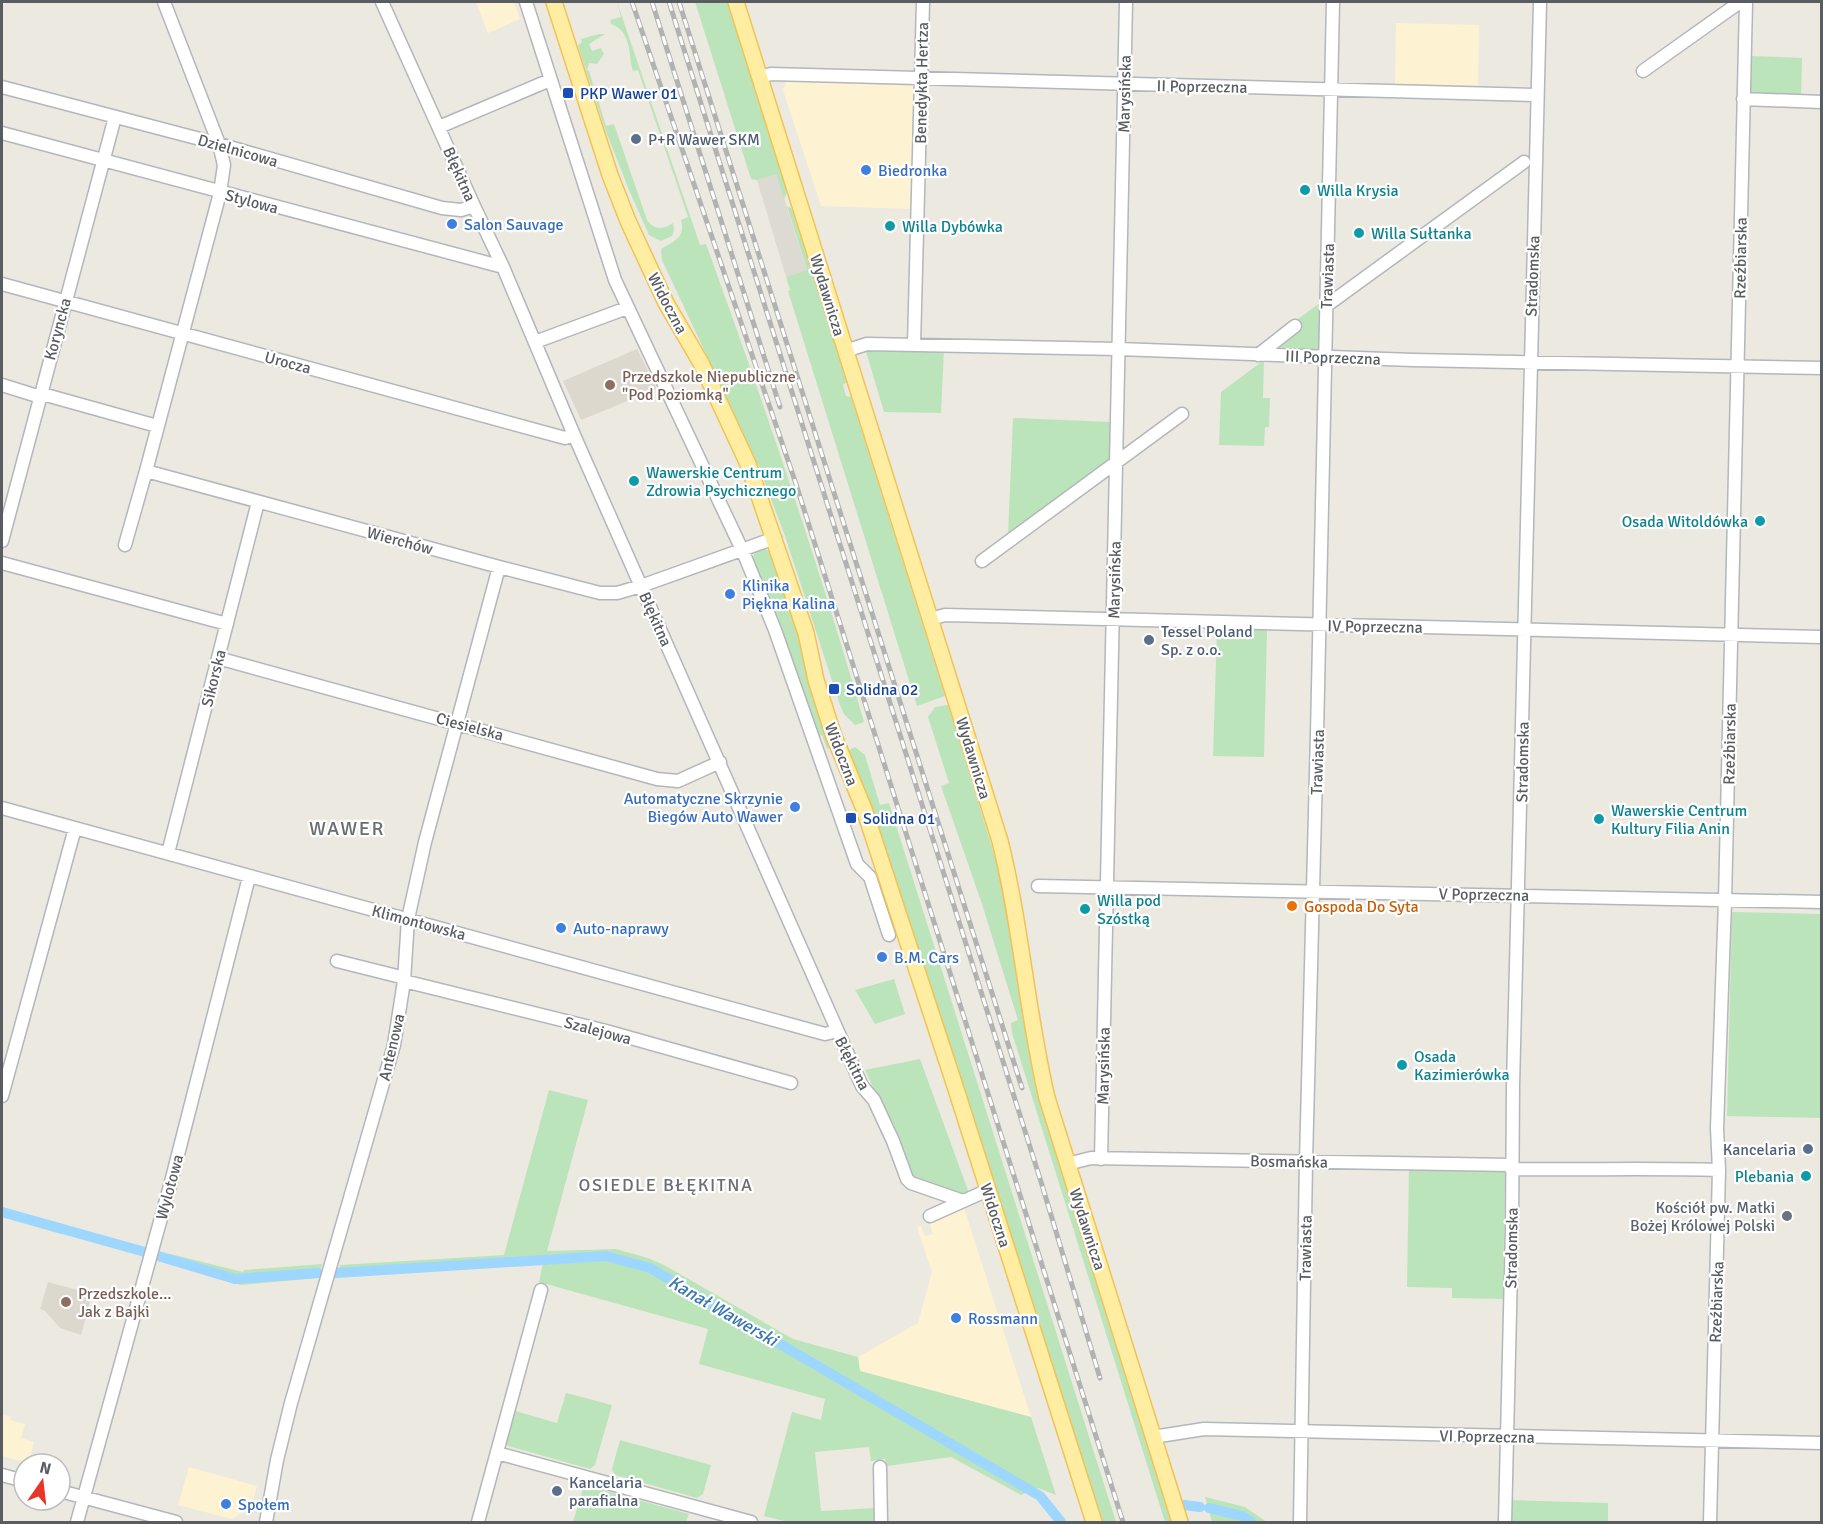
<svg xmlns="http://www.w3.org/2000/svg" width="1823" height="1524" viewBox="0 0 1823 1524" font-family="Signika,sans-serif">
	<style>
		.commercial { fill: #fdf3d3 }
		.industrial { fill: #dddad4 }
		.education { fill: #dcd8ce }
		.green { fill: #bce4bb }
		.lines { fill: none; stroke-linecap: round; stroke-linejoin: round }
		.canal { stroke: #9dd6ff; stroke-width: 10 }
		.minor-casing { stroke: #b3b6bb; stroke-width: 15 }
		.major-casing { stroke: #f1c254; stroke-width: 18 }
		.minor { stroke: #fff; stroke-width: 12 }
		.major { stroke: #ffeea2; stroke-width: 15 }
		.rail-casing { stroke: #b1b2b2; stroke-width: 5 }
		.rail { stroke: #fff; stroke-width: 3; stroke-dasharray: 9; stroke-linecap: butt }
		.transit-dot { fill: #1a4fb4; stroke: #fff; stroke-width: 2 }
		.service-dot { fill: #5c6f8a; stroke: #fff; stroke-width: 2 }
		.shop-dot { fill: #3f7fe0; stroke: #fff; stroke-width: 2 }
		.culture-dot { fill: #0f9aa8; stroke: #fff; stroke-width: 2 }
		.education-dot { fill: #8d6e63; stroke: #fff; stroke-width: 2 }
		.food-dot { fill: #e8710a; stroke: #fff; stroke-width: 2 }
		.worship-dot { fill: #6b7280; stroke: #fff; stroke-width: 2 }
		.labels { text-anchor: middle; stroke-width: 4.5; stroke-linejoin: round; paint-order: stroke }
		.street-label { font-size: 16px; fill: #595c61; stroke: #fff }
		.transit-label { font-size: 16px; fill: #164399; stroke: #fff; text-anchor: start }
		.service-label { font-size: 16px; fill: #4e5e75; stroke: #fff; text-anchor: start }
		.shop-label { font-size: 16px; fill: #366cbe; stroke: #fff; text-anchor: start }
		.culture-label { font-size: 16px; fill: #0d838f; stroke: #fff; text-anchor: start }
		.education-label { font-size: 16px; fill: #785e54; stroke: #fff; text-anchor: start }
		.food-label { font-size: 16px; fill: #c56008; stroke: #fff; text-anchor: start }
		.worship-label { font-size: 16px; fill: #5b616d; stroke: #fff; text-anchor: end }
		.neighbourhood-label { font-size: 18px; letter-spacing: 1.5px; fill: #6a6e73; stroke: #fff }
		.water-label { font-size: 18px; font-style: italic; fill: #3b76af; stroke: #fff }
		.quarter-label { font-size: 20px; letter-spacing: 1.5px; fill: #6a6e73; stroke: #fff }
	</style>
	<rect width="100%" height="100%" fill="#ece9e0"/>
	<path class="commercial" d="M476,2H514L520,19L488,33Z
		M1396,23L1479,25L1478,86L1395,84Z
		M788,79L913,83L911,209L821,206L783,90Z
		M964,1208L1031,1417L860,1371L858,1357L918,1323L932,1272L917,1227L921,1226L925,1236L933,1234L930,1224Z
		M2,1414L11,1417L10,1420L25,1424L21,1438L34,1442L28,1463L2,1456Z
		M189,1467L257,1486L251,1508L232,1519L178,1505Z"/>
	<path class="industrial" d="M776,173L807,271L786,277L757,180Z"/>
	<path class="education" d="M637,349L657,389L581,420L563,381Z
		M48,1282L92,1294L81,1335L60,1328L45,1311L40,1309Z"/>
	<path class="green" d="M617,2L700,245L706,244C763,401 818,561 864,722L855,725L844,714L840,705L785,536L759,467L662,260L661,249C674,241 686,237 681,220L688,217L638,70L633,71C628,54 632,32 611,24L610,20L621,17Z
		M695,2H727L787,192L784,199L776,174L757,180L751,179Z
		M599,34H605L589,44L592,51L601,48L604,54L597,64L589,63L587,70L589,71L606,126L614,124L647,220C654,230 663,230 673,223L674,230L672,236L661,241L649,235L629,190L605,129L578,46L582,42L581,39Z
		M1752,56L1802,58L1801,96L1754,95L1751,92Z
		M787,206L792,209L847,382L843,385L846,396L851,397L945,696L917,706L788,291L790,290L786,277L807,270Z
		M1320,303L1322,310L1319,353L1271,350L1294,322Z
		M865,348L909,349L910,352L920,351L921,349H944L941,413L884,412Z
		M1264,360L1263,398H1270L1269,427H1265L1264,446L1219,445L1221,392Z
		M1013,418L1111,422L1110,459L1008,534Z
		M765,549L771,552L797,621L814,695L829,748L827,749L822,735L817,737L753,561L754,554Z
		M1217,630H1267L1264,757L1213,756Z
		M948,705L999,870L1035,1085L1171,1522H1165L1012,1033L1011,1023L1018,1020L982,904L941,786L949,783L928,717L935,707Z
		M855,747L865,755L880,805L889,803L1116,1522H1101L847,751Z
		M1732,912L1821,914V1118L1727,1116Z
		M894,979L905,1014L875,1024L855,990Z
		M920,1059L969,1193L964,1195L913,1179L898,1139L865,1070Z
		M549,1090L588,1100L547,1251L616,1249L648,1258L664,1265L793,1339L858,1357L860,1371L1031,1417L1056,1495L1038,1488L1021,1495L951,1457L887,1466L885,1459L871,1461L869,1447L815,1452L821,1511L876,1508L877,1522H788L764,1516L792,1412L821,1420L825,1399L699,1364L708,1329L539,1282L543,1263L337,1276L340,1265L504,1255Z
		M1409,1167L1501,1169L1505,1172L1503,1299L1452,1298V1288L1407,1287Z
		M2,1207L147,1249L145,1255L62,1232L61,1234L2,1217Z
		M158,1251L243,1272L244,1270L322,1264L318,1278L241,1285L155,1260Z
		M566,1393L612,1405L595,1465L590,1469L508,1446L504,1440L512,1410L557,1423Z
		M620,1440L711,1465L703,1494L697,1498L615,1475L612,1469Z
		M584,1485L689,1514L686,1522H573Z
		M1205,1497L1245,1507L1267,1522H1212Z
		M1512,1500L1608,1503V1522H1512Z"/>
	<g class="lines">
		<path class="canal" d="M2,1212L145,1252
			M158,1256L235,1279L318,1273
			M336,1273L606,1256L650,1268L1040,1496L1061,1522
			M1185,1505L1200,1507
			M1209,1508L1242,1516L1251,1522"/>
		<g class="minor-casing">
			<path id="minor" d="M164,2L219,144L224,165L220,193L146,471L503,568L600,593H617L641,586L775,538
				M382,2L474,206L503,267L574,435L862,1086L874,1100L893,1141L907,1179L911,1183L963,1201
				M526,2L615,280L744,554L775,630L857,864L870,877L889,935
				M1643,71L1740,2
				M760,77L771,74L1537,95
				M2,87L219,144L442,208L461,210L474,206
				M1743,99L1822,102
				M439,127L550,80
				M2,133L503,267
				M2,284L565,438L574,435
				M1326,306L1524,162
				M535,342L627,308
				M914,345L923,2
				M845,351L867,344L1119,349L1413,360L1822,368
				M1258,355L1295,326
				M2,385L34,395H46L157,426
				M2,541L115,117
				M125,545L146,471
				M982,561L1182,414
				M2,563L227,624
				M930,619L945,615L1822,637
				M218,658L657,779L678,781L720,762
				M2,808L825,1034L837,1031
				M168,853L258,502
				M1038,886L1822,902
				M337,961L405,978
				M404,981L606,1031L791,1083
				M2,1096L75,828
				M1101,1159L1126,2
				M1067,1164L1091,1158L1512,1165
				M1511,1169C1581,1170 1650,1168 1719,1170
				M930,1216L988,1190
				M1153,1437L1204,1429L1822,1443
				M497,1453L751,1522
				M880,1467L881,1522
				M2,1475L24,1481
				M60,1491L176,1522
				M77,1522L171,1182L249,877
				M266,1522L277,1460L291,1403L394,1045L404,981L408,919L425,842L499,567
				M478,1522L541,1290
				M1300,1522L1306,1161L1317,734L1333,2
				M1505,1522L1512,1228L1513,1086L1540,2
				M1710,1522L1719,1170L1717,1128L1725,901L1746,2"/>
		</g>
		<g class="major-casing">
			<path id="major" d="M554,2L610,175L628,221L666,303L701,363L748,464L806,633L816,680L833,734L864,809L954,1083L1094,1522
				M736,2L1000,841C1021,925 1027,1013 1047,1098L1180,1522"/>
		</g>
		<use href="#minor" class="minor"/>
		<use href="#major" class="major"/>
		<g class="rail-casing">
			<path id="rail" d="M632,2L796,484L1123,1522
				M652,2L780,407
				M669,2L1042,1185L1100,1378
				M679,2L1022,1088"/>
		</g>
		<use href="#rail" class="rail"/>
	</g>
	<g class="transit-dot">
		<rect x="562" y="87" width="12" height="12" rx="3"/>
		<rect x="828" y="683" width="12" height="12" rx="3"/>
		<rect x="845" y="812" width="12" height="12" rx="3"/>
	</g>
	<g class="service-dot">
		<circle cx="636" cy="139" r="6"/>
		<circle cx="1149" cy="640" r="6"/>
		<circle cx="1808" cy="1149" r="6"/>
		<circle cx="557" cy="1491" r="6"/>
	</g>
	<g class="shop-dot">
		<circle cx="866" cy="170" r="6"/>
		<circle cx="452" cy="224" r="6"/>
		<circle cx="730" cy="594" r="6"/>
		<circle cx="795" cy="807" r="6"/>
		<circle cx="561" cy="928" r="6"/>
		<circle cx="882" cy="957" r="6"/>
		<circle cx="956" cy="1318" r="6"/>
		<circle cx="226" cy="1504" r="6"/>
	</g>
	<g class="culture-dot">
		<circle cx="1305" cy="190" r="6"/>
		<circle cx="890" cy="226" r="6"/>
		<circle cx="1359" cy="233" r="6"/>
		<circle cx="634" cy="481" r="6"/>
		<circle cx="1760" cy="521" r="6"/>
		<circle cx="1599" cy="819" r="6"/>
		<circle cx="1085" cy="909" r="6"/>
		<circle cx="1402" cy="1065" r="6"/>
		<circle cx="1806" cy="1176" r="6"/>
	</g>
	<g class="education-dot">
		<circle cx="610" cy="385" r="6"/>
		<circle cx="66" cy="1302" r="6"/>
	</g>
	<circle class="food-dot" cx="1292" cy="906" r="6"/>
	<circle class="worship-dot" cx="1787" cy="1216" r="6"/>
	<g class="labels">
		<g class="street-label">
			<text transform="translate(921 83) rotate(-89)" y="6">Benedykta Hertza</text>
			<text transform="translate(1202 86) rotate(1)" y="6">II Poprzeczna</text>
			<text transform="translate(1124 94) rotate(-89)" y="6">Marysińska</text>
			<text transform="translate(238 150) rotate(16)" y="6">Dzielnicowa</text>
			<text transform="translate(460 174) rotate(66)" y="6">Błękitna</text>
			<text transform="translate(252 201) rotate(15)" y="6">Stylowa</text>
			<text transform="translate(1740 258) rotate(-89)" y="6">Rzeźbiarska</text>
			<text transform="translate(1327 276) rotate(-88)" y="6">Trawiasta</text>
			<text transform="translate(1532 276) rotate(-88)" y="6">Stradomska</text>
			<text transform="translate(828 295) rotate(73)" y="6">Wydawnicza</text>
			<text transform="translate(668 303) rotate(62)" y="6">Widoczna</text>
			<text transform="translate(57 329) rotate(-75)" y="6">Koryncka</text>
			<text transform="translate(1333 357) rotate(2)" y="6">III Poprzeczna</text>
			<text transform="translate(288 362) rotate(15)" y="6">Urocza</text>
			<text transform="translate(400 540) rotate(15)" y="6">Wierchów</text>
			<text transform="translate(1114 580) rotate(-89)" y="6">Marysińska</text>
			<text transform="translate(656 619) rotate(66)" y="6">Błękitna</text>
			<text transform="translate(1375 626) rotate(1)" y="6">IV Poprzeczna</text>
			<text transform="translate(213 678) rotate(-76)" y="6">Sikorska</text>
			<text transform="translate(470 726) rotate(15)" y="6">Ciesielska</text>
			<text transform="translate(1729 744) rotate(-89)" y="6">Rzeźbiarska</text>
			<text transform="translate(842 754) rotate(69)" y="6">Widoczna</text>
			<text transform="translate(974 758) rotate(73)" y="6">Wydawnicza</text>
			<text transform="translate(1317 762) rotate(-88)" y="6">Trawiasta</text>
			<text transform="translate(1522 762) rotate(-89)" y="6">Stradomska</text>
			<text transform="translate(1484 894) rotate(1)" y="6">V Poprzeczna</text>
			<text transform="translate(419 922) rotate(15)" y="6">Klimontowska</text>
			<text transform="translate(598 1030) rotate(15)" y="6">Szalejowa</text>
			<text transform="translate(391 1047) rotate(-77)" y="6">Antenowa</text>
			<text transform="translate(853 1063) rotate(63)" y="6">Błękitna</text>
			<text transform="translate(1103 1066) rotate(-89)" y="6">Marysińska</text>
			<text transform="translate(1289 1161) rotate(1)" y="6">Bosmańska</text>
			<text transform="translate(169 1187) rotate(-75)" y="6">Wylotowa</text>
			<text transform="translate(996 1215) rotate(72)" y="6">Widoczna</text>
			<text transform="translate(1088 1229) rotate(72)" y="6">Wydawnicza</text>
			<text transform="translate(1305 1248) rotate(-89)" y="6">Trawiasta</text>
			<text transform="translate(1511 1248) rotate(-89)" y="6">Stradomska</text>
			<text transform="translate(1716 1302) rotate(-88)" y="6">Rzeźbiarska</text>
			<text transform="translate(1487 1436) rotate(1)" y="6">VI Poprzeczna</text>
		</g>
		<g class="transit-label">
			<text x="580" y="99">PKP Wawer 01</text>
			<text x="846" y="695">Solidna 02</text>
			<text x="863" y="824">Solidna 01</text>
		</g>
		<g class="service-label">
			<text x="648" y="145">P+R Wawer SKM</text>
			<text x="1161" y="637">Tessel Poland<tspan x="1161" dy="18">Sp. z o.o.</tspan></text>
			<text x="1796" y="1155" text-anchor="end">Kancelaria</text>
			<text x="569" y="1488">Kancelaria<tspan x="569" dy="18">parafialna</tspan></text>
		</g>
		<g class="shop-label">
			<text x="878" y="176">Biedronka</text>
			<text x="464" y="230">Salon Sauvage</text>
			<text x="742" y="591">Klinika<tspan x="742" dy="18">Piękna Kalina</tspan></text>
			<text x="783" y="804" text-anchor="end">Automatyczne Skrzynie<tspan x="783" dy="18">Biegów Auto Wawer</tspan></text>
			<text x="573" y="934">Auto-naprawy</text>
			<text x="894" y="963">B.M. Cars</text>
			<text x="968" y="1324">Rossmann</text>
			<text x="238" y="1510">Społem</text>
		</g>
		<g class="culture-label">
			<text x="1317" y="196">Willa Krysia</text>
			<text x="902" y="232">Willa Dybówka</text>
			<text x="1371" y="239">Willa Sułtanka</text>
			<text x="646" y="478">Wawerskie Centrum<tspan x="646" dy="18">Zdrowia Psychicznego</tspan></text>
			<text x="1748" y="527" text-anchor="end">Osada Witoldówka</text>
			<text x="1611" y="816">Wawerskie Centrum<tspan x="1611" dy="18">Kultury Filia Anin</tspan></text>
			<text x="1097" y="906">Willa pod<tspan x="1097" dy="18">Szóstką</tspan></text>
			<text x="1414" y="1062">Osada<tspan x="1414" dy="18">Kazimierówka</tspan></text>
			<text x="1794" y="1182" text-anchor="end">Plebania</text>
		</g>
		<g class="education-label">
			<text x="622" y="382">Przedszkole Niepubliczne<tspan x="622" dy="18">"Pod Poziomką"</tspan></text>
			<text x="78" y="1299">Przedszkole...<tspan x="78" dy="18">Jak z Bajki</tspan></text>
		</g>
		<g class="food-label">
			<text x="1304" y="912">Gospoda Do Syta</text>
		</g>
		<g class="worship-label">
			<text x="1775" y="1213">Kościół pw. Matki<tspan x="1775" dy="18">Bożej Królowej Polski</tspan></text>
		</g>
		<g class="neighbourhood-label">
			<text x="666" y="1191">OSIEDLE BŁĘKITNA</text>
		</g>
		<g class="water-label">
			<text transform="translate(723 1311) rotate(30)" y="6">Kanał Wawerski</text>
		</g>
		<g class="quarter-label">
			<text x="347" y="835">WAWER</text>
		</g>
	</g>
	<rect width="1823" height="1524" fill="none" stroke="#595c61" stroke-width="6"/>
	<g transform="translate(42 1482) rotate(14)"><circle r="28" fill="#ffffff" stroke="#bdbec0" stroke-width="1.5"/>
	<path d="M0-4.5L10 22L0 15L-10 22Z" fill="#e83529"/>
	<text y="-9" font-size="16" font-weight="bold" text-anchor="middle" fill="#595c61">N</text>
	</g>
</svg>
